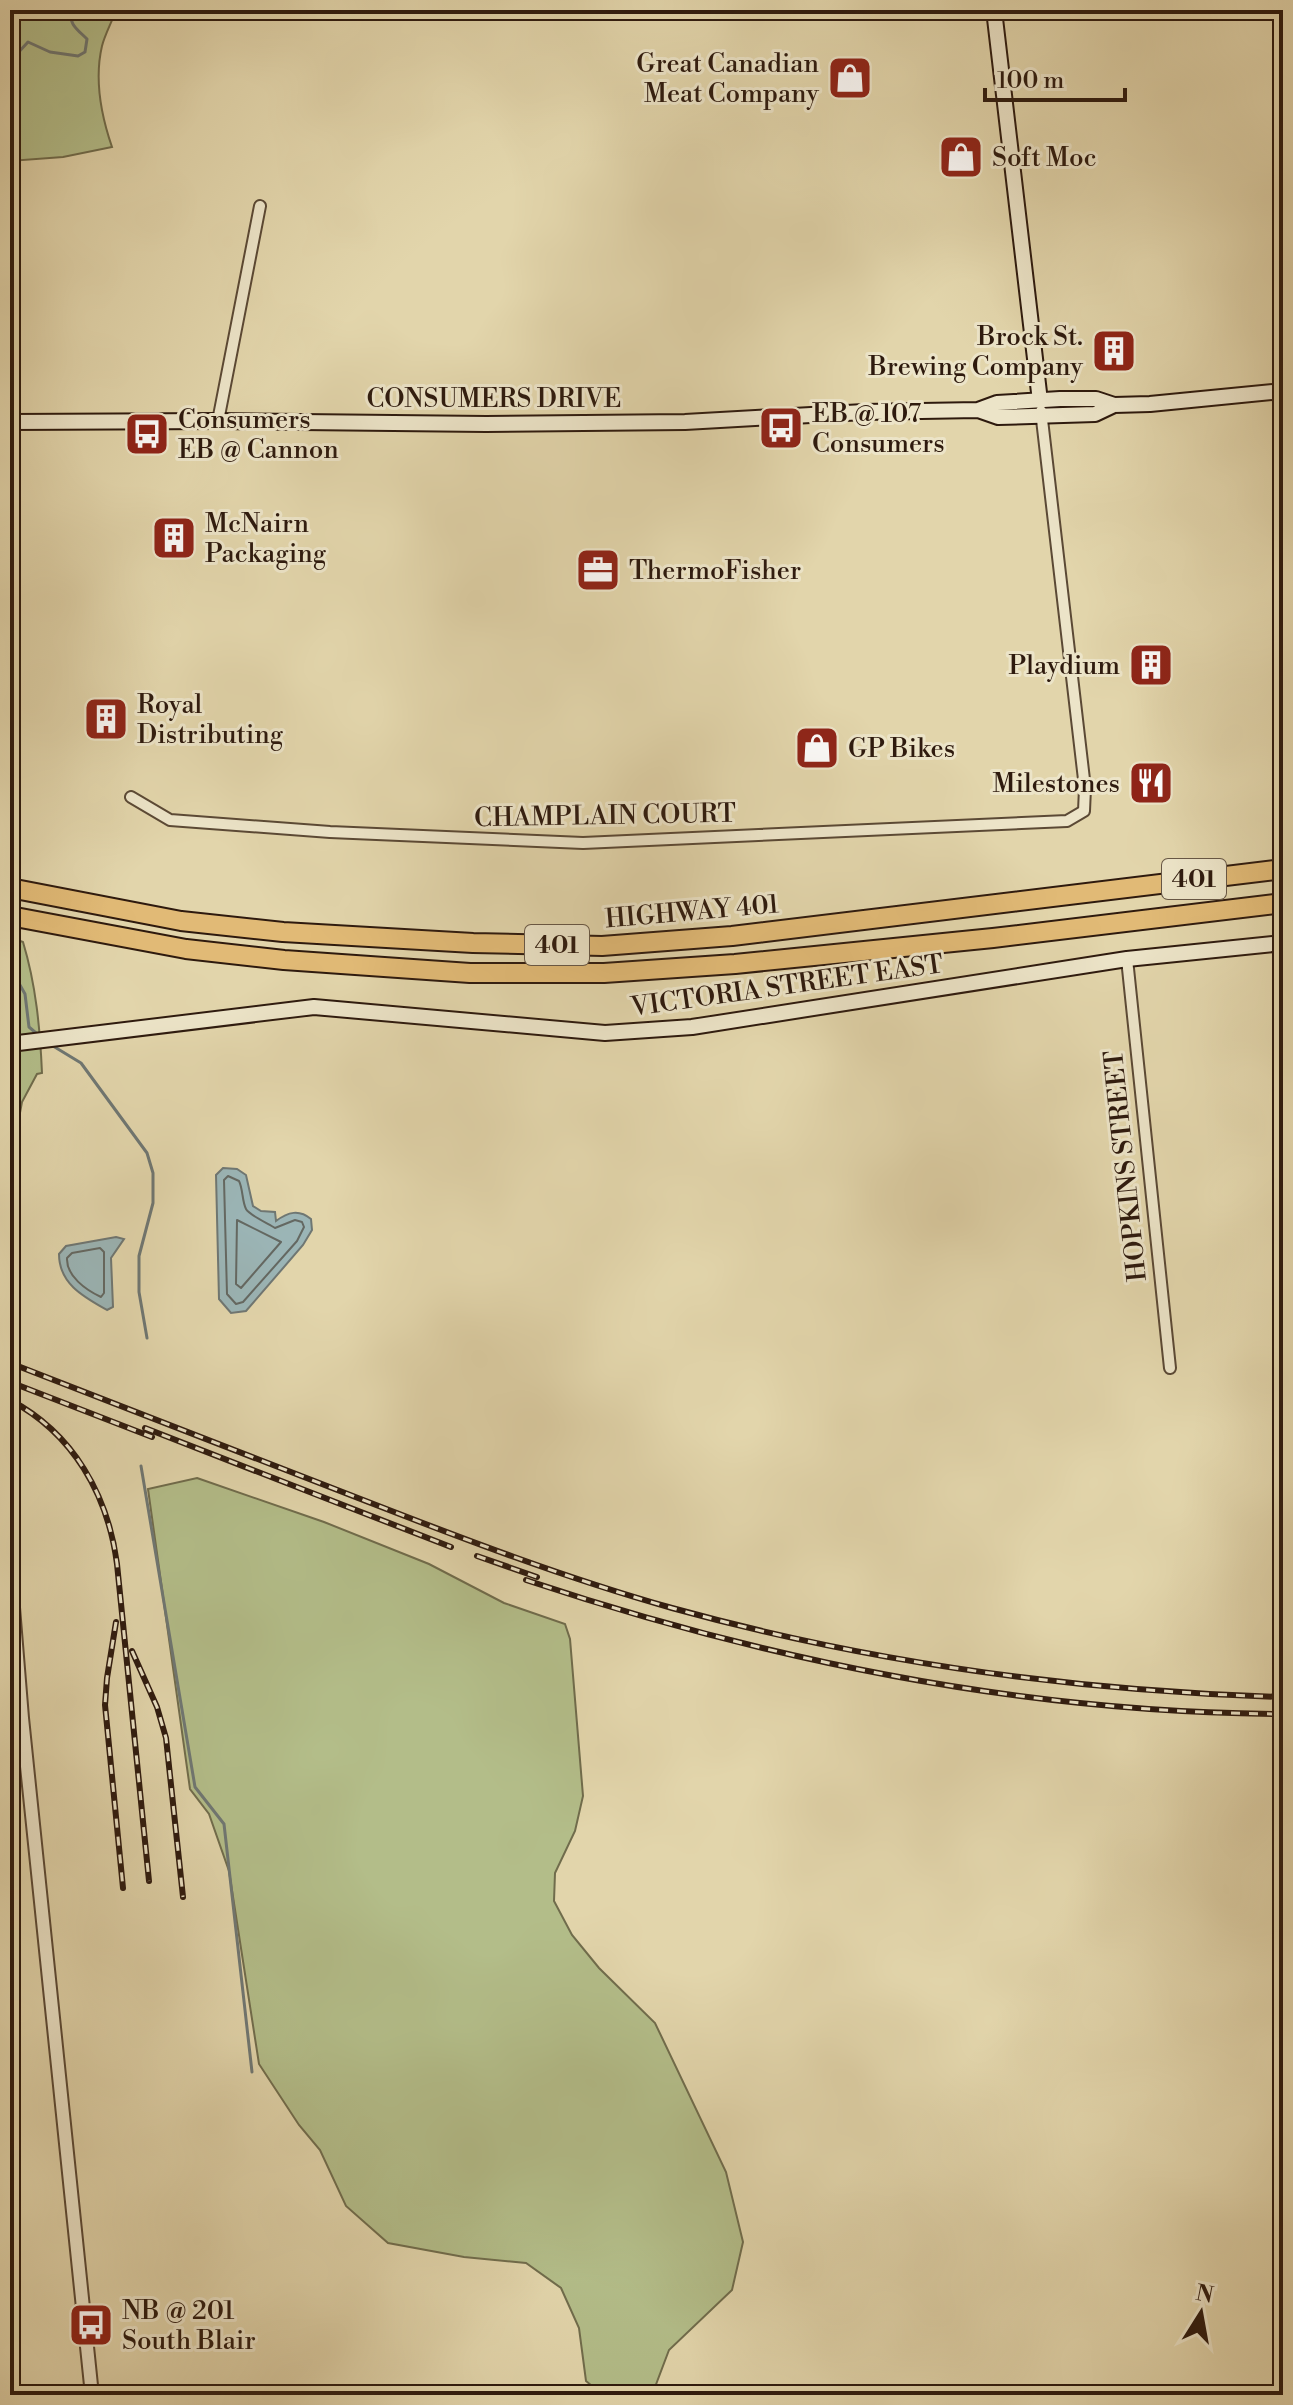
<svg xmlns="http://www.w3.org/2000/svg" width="1293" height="2405" viewBox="0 0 1293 2405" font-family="'Libre Bodoni',serif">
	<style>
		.green { fill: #b3bd89; stroke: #706c4c; stroke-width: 2 }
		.water { fill: #9bb5b6; stroke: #6f7773; stroke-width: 2 }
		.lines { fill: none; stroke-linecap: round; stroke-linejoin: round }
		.shore { stroke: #646862; stroke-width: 2 }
		.stream { stroke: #6f7773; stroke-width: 3 }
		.minor-casing { stroke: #5b4935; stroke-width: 14 }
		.tertiary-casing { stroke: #5b4935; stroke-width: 16 }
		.secondary-casing { stroke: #2e1a0e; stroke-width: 18 }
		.motorway-casing { stroke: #2e1a0e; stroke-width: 22 }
		.minor { stroke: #ece4c8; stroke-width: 10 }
		.tertiary { stroke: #ece4c8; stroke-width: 12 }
		.secondary { stroke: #ece4c8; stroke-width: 14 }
		.motorway { stroke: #e1ba76; stroke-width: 18 }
		.rail-casing { stroke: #2e1a0e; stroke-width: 6 }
		.rail { stroke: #ece4c8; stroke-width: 3; stroke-dasharray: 9; stroke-linecap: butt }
		.labels { text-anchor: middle; stroke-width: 6; stroke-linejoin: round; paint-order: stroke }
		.shield { fill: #ece4c8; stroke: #675746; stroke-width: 2 }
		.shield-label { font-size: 24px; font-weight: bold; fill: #2e1a0e }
		.poi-label { font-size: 26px; fill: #2e1a0e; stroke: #ece4c8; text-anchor: start }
		.street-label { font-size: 26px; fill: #2e1a0e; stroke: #ece4c8 }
	</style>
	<rect width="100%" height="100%" fill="#e2d5ab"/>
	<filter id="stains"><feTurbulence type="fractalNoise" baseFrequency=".0025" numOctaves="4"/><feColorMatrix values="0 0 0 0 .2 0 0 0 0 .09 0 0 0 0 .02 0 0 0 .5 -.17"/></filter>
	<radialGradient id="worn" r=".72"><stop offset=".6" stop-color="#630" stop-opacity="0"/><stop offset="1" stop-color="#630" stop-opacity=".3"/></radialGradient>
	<path class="green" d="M10,10H116C112,22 105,34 102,46C94,80 101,115 112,147L63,157L10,161Z
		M10,937L23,942C36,985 40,1028 42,1073L37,1074L22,1102L17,1129H10Z
		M197,1478L324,1522L429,1564L504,1603L565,1624L570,1639L583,1796L575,1831L555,1873L554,1901L572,1935L599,1968L655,2023L726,2172L743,2242L732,2290L669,2350L652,2395H603L586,2381L579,2328L561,2288L526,2263L464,2257L388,2243L346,2206L320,2150L299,2125L259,2064L229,1871L209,1814L190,1789L148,1489Z"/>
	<path class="water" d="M223,1168L237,1169L246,1175L253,1206L261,1211L275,1212L276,1221C288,1212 299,1209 311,1219L312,1230L303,1245L246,1311L231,1313L219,1299L216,1175Z
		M116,1237L124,1239L111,1258L113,1307L107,1310C84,1297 59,1284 59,1254L66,1246Z"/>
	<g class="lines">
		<path class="shore" d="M228,1176L239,1181C243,1189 242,1201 246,1209C249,1215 269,1224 275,1228L295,1220L302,1222L304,1227L297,1241L243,1302L236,1304L227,1294L224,1180Z
			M237,1220L281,1242L241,1288L236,1284Z
			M100,1248L104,1252V1293L101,1297C86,1290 66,1276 67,1258L72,1253Z"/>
		<path class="stream" d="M10,112L17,109L16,55L28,42L50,52L78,56L85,52L87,39C78,30 68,24 71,10
			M10,942L16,950V978L25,994L29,1027L36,1033
			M53,1046L81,1063L147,1153L153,1173V1203L139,1256V1292L147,1338
			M141,1466L195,1787L224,1824L252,2072"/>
		<g class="minor-casing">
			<path id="minor" d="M218,421L260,206
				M131,797L170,820L330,832L583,843L1067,821L1084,811L1085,788L1041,411
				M1127,959L1170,1368"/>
		</g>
		<g class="tertiary-casing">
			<path id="tertiary" d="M10,1571L22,1718L92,2395"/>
		</g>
		<g class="secondary-casing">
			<path id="secondary" d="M994,10L1040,401
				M978,410L998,417L1095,414L1114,405
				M10,422L218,421L486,424L685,422L864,412L978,410L997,403L1060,399H1096L1114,405L1150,404L1283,391
				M10,1044L314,1007L605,1033L692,1027L1127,959L1283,943"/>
		</g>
		<g class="motorway-casing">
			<path id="motorway" d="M10,888L181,921L283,932L473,943L602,946L732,936L1283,869
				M10,916L186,949L284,960L470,973H604L735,964L993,938L1283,903"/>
		</g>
		<use href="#minor" class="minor"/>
		<use href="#tertiary" class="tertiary"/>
		<use href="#secondary" class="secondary"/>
		<use href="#motorway" class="motorway"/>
		<g class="rail-casing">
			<path id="rail" d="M10,1363C126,1408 242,1453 358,1498C461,1538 565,1578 672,1608C871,1663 1076,1691 1283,1697
				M10,1382L152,1437
				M10,1400C73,1433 108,1495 117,1564L149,1881
				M145,1428L451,1547
				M477,1556L537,1577
				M526,1580C769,1661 1026,1713 1283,1714
				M116,1622L107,1678L105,1705L123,1888
				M132,1651L157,1707L166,1738L183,1897"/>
		</g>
		<use href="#rail" class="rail"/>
	</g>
	<defs>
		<g id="shop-square" transform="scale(2.3)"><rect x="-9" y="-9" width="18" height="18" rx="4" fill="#8f2418" stroke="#ece4c8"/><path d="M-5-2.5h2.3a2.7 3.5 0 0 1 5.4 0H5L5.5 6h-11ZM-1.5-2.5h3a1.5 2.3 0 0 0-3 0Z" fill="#fff"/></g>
		<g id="building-square" transform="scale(2.3)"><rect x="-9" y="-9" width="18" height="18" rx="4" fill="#8f2418" stroke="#ece4c8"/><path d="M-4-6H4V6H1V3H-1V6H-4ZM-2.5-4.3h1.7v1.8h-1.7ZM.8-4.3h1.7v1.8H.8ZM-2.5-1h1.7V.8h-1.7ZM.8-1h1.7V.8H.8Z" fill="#fff"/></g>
		<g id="bus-square" transform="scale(2.3)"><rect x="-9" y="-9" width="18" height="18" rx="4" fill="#8f2418" stroke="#ece4c8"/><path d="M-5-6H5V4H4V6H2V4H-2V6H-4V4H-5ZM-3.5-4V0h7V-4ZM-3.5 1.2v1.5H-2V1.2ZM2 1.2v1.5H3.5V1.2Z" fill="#fff"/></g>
		<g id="office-square" transform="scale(2.3)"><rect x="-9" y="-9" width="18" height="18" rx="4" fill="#8f2418" stroke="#ece4c8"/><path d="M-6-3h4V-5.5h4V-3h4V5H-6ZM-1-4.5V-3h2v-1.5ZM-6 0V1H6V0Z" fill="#fff"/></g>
		<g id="restaurant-square" transform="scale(2.3)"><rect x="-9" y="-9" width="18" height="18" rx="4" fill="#8f2418" stroke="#ece4c8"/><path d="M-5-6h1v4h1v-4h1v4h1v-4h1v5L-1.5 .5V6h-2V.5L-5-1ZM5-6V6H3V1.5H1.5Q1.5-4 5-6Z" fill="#fff"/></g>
	</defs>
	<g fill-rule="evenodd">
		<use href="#shop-square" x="850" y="78"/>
		<use href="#shop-square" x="961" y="157"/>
		<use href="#building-square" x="1114" y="351"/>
		<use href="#bus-square" x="781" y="428"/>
		<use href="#bus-square" x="147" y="434"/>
		<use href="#building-square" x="174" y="538"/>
		<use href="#office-square" x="598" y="570"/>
		<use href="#building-square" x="1151" y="665"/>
		<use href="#building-square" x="106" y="719"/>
		<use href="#shop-square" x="817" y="748"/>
		<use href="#restaurant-square" x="1151" y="783"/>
		<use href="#bus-square" x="91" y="2325"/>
	</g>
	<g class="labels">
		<g class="shield">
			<rect x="1162" y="859" width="64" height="40" rx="6"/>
			<rect x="525" y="925" width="64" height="40" rx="6"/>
		</g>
		<g class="shield-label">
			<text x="1194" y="887">401</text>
			<text x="557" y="953">401</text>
		</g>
		<g class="poi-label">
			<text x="819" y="72" text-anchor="end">Great Canadian<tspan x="819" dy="30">Meat Company</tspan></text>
			<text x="992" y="166">Soft Moc</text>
			<text x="1083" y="345" text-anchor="end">Brock St.<tspan x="1083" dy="30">Brewing Company</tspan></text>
			<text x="812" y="422">EB @ 107<tspan x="812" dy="30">Consumers</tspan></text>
			<text x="178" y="428">Consumers<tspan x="178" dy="30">EB @ Cannon</tspan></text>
			<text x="205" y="532">McNairn<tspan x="205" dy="30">Packaging</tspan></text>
			<text x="629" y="579">ThermoFisher</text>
			<text x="1120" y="674" text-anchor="end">Playdium</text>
			<text x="137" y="713">Royal<tspan x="137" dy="30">Distributing</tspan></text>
			<text x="848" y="757">GP Bikes</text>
			<text x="1120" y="792" text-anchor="end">Milestones</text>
			<text x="122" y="2319">NB @ 201<tspan x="122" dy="30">South Blair</tspan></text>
		</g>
		<g class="street-label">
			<text x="494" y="407">CONSUMERS DRIVE</text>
			<text transform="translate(605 815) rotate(-1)" y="9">CHAMPLAIN COURT</text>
			<text transform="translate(692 911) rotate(-5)" y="9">HIGHWAY 401</text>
			<text transform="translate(787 985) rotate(-8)" y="9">VICTORIA STREET EAST</text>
			<text transform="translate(1125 1166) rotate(-96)" y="9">HOPKINS STREET</text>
		</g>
	</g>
	<rect width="1293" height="2405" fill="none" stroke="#e2d5ab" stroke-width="40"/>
	<rect x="12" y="12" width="1269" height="2381" fill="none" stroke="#2e1a0e" stroke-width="4"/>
	<rect x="20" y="20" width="1253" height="2365" fill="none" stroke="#2e1a0e" stroke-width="2"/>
	<g transform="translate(1201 2313) rotate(11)" stroke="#ece4c8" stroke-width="6" paint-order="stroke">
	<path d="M0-6L14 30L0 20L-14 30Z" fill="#2e1a0e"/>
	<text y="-12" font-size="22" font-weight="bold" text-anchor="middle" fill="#2e1a0e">N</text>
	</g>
	<path d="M985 88v12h140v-12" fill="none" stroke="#2e1a0e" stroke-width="4"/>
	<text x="997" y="88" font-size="24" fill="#2e1a0e" stroke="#ece4c8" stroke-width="6" paint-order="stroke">100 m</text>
	<rect width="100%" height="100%" filter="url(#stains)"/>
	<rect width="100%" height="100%" fill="url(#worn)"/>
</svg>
